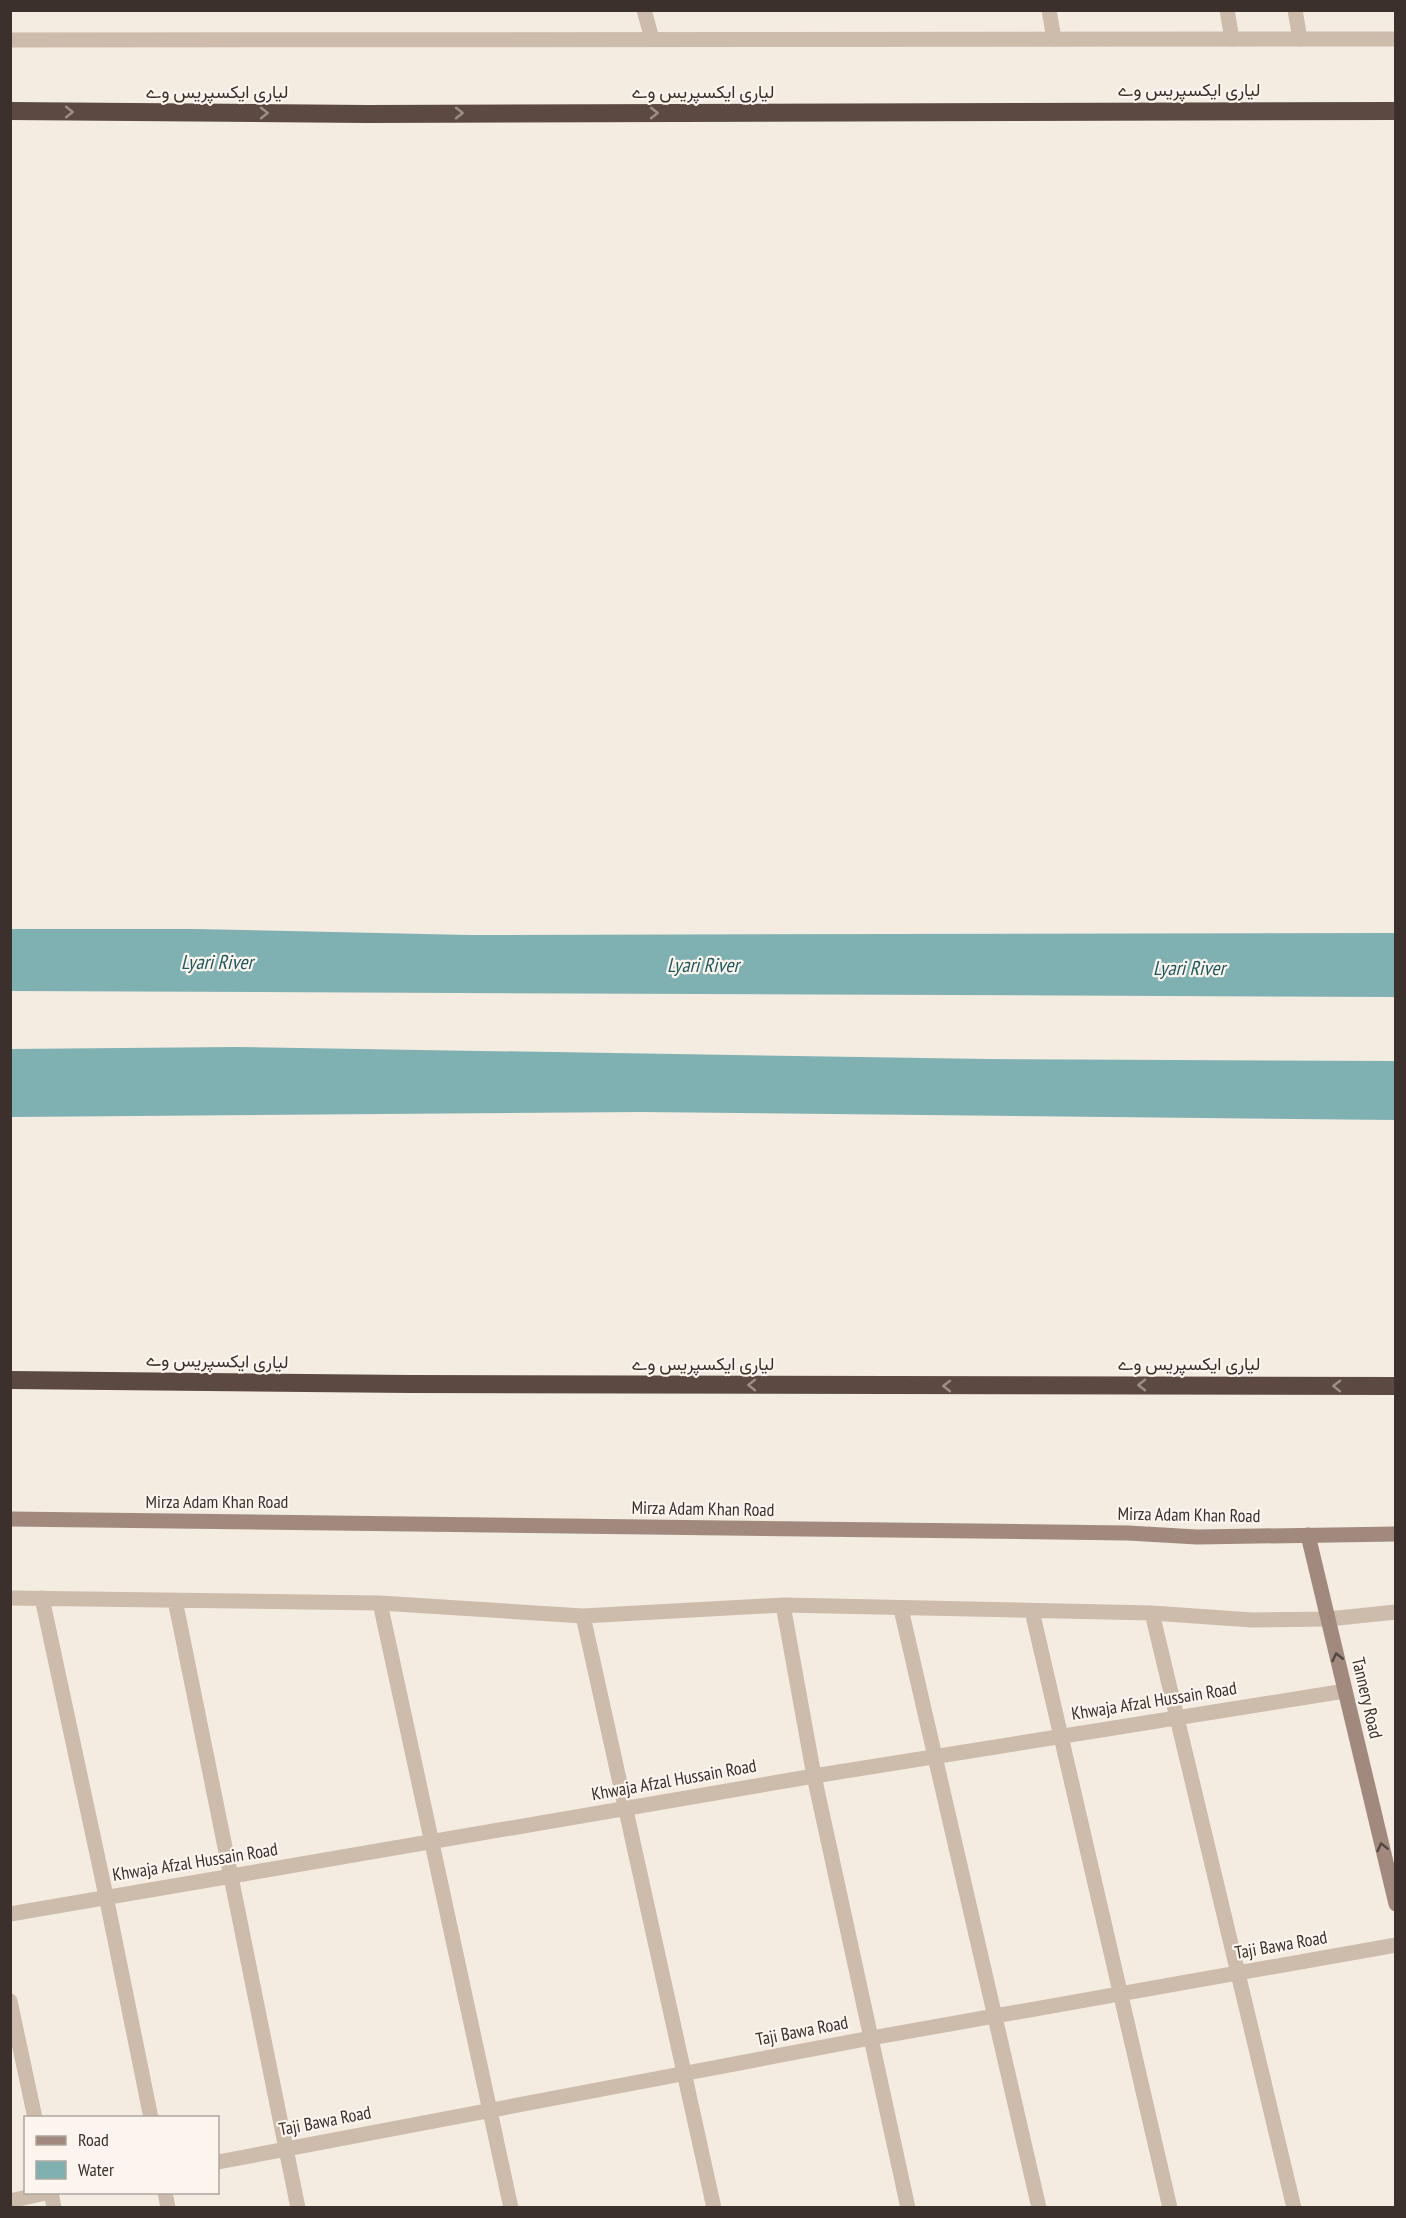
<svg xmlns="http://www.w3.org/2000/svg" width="1406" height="2218" viewBox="0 0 1406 2218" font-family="'PT Sans Narrow',Vazirmatn,sans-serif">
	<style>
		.water { fill: #7fb0b2 }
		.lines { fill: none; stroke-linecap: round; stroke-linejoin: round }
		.minor { stroke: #cdbbac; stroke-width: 15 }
		.tertiary { stroke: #cdbbac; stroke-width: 15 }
		.secondary { stroke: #a18a7d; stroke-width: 15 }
		.motorway { stroke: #5c4a42; stroke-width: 18 }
		.oneway { stroke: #9c8e87 }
		.oneway2 { stroke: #544640 }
		.labels { text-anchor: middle; stroke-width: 4.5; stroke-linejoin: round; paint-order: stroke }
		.street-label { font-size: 18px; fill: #3b302b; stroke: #fbf5ee }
		.water-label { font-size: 20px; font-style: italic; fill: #1f5a5e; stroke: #fbf5ee }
	</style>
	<rect width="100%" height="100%" fill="#f4ebe1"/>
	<path class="water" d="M11,929H194L469,935L1395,933L1396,997L11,991Z
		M235,1047L988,1059L1395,1061V1120L640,1112L11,1117V1049Z"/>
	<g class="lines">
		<path class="minor" d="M644,10L652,39
			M1049,10L1054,39
			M1227,10L1232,39
			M1295,10L1300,39
			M10,1598L380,1603L583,1616L783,1605L1152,1613L1252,1620L1328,1619L1396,1612
			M42,1598L106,1896L151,2118
			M175,1600L298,2208
			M380,1603L511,2208
			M783,1605L814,1776L908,2208
			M901,1609L1039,2208
			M1032,1611L1170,2208
			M1152,1613L1294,2208
			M583,1616L714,2208
			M10,1914L814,1776L1345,1691
			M10,2001L35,2118
			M218,2162L871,2038L1396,1945
			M51,2192L54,2208
			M165,2192L168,2208
			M10,2201L50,2192"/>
		<path class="tertiary" d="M10,40L1396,39"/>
		<path class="secondary" d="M10,1519L1128,1533L1197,1537L1396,1534
			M1308,1535L1396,1904"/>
		<path class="motorway" d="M10,111L367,114L1396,111
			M10,1380L411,1384L1396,1386"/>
	</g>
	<defs><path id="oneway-chevron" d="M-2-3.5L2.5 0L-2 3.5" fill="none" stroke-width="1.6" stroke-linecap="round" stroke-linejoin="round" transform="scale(1.5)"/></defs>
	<g class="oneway">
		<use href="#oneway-chevron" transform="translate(69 112)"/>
		<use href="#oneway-chevron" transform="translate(264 113)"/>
		<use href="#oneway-chevron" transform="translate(459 113)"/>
		<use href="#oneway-chevron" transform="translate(654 113)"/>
		<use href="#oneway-chevron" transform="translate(752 1385) rotate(-180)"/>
		<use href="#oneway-chevron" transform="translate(1142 1385) rotate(-180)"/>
		<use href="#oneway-chevron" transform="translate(947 1386) rotate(-180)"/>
		<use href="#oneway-chevron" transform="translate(1337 1386) rotate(-179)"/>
	</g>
	<g class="oneway2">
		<use href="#oneway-chevron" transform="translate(1337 1657) rotate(-103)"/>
		<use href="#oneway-chevron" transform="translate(1382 1847) rotate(-103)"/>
	</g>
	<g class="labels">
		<g class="street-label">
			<text x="1189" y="96">لیاری ایکسپریس وے</text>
			<text x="217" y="98">لیاری ایکسپریس وے</text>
			<text x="703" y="98">لیاری ایکسپریس وے</text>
			<text transform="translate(217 1361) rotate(1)" y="6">لیاری ایکسپریس وے</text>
			<text x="703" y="1370">لیاری ایکسپریس وے</text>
			<text x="1189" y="1370">لیاری ایکسپریس وے</text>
			<text x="217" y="1508">Mirza Adam Khan Road</text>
			<text transform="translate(703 1509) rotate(1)" y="6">Mirza Adam Khan Road</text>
			<text transform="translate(1189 1515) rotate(1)" y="6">Mirza Adam Khan Road</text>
			<text transform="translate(1367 1698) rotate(77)" y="6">Tannery Road</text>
			<text transform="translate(1154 1701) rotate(-9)" y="6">Khwaja Afzal Hussain Road</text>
			<text transform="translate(674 1780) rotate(-10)" y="6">Khwaja Afzal Hussain Road</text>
			<text transform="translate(195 1862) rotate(-9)" y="6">Khwaja Afzal Hussain Road</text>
			<text transform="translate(1281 1945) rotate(-10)" y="6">Taji Bawa Road</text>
			<text transform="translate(802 2031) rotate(-11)" y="6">Taji Bawa Road</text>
			<text transform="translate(325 2121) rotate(-11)" y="6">Taji Bawa Road</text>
		</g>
		<g class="water-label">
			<text x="217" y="969">Lyari River</text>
			<text x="703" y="972">Lyari River</text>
			<text x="1189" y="975">Lyari River</text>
		</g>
	</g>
	<rect width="1406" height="2218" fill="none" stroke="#3b302b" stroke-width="24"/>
	<rect x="24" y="2116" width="195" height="78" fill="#fbf5ee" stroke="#aea6a0" stroke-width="1.5"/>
	<rect x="36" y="2136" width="30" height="9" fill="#a18a7d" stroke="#aea6a0" stroke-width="1.5"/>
	<text x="78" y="2146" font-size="18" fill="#3b302b">Road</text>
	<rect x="36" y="2161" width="30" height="18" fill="#7fb0b2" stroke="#aea6a0" stroke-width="1.5"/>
	<text x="78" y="2176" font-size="18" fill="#3b302b">Water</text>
</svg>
